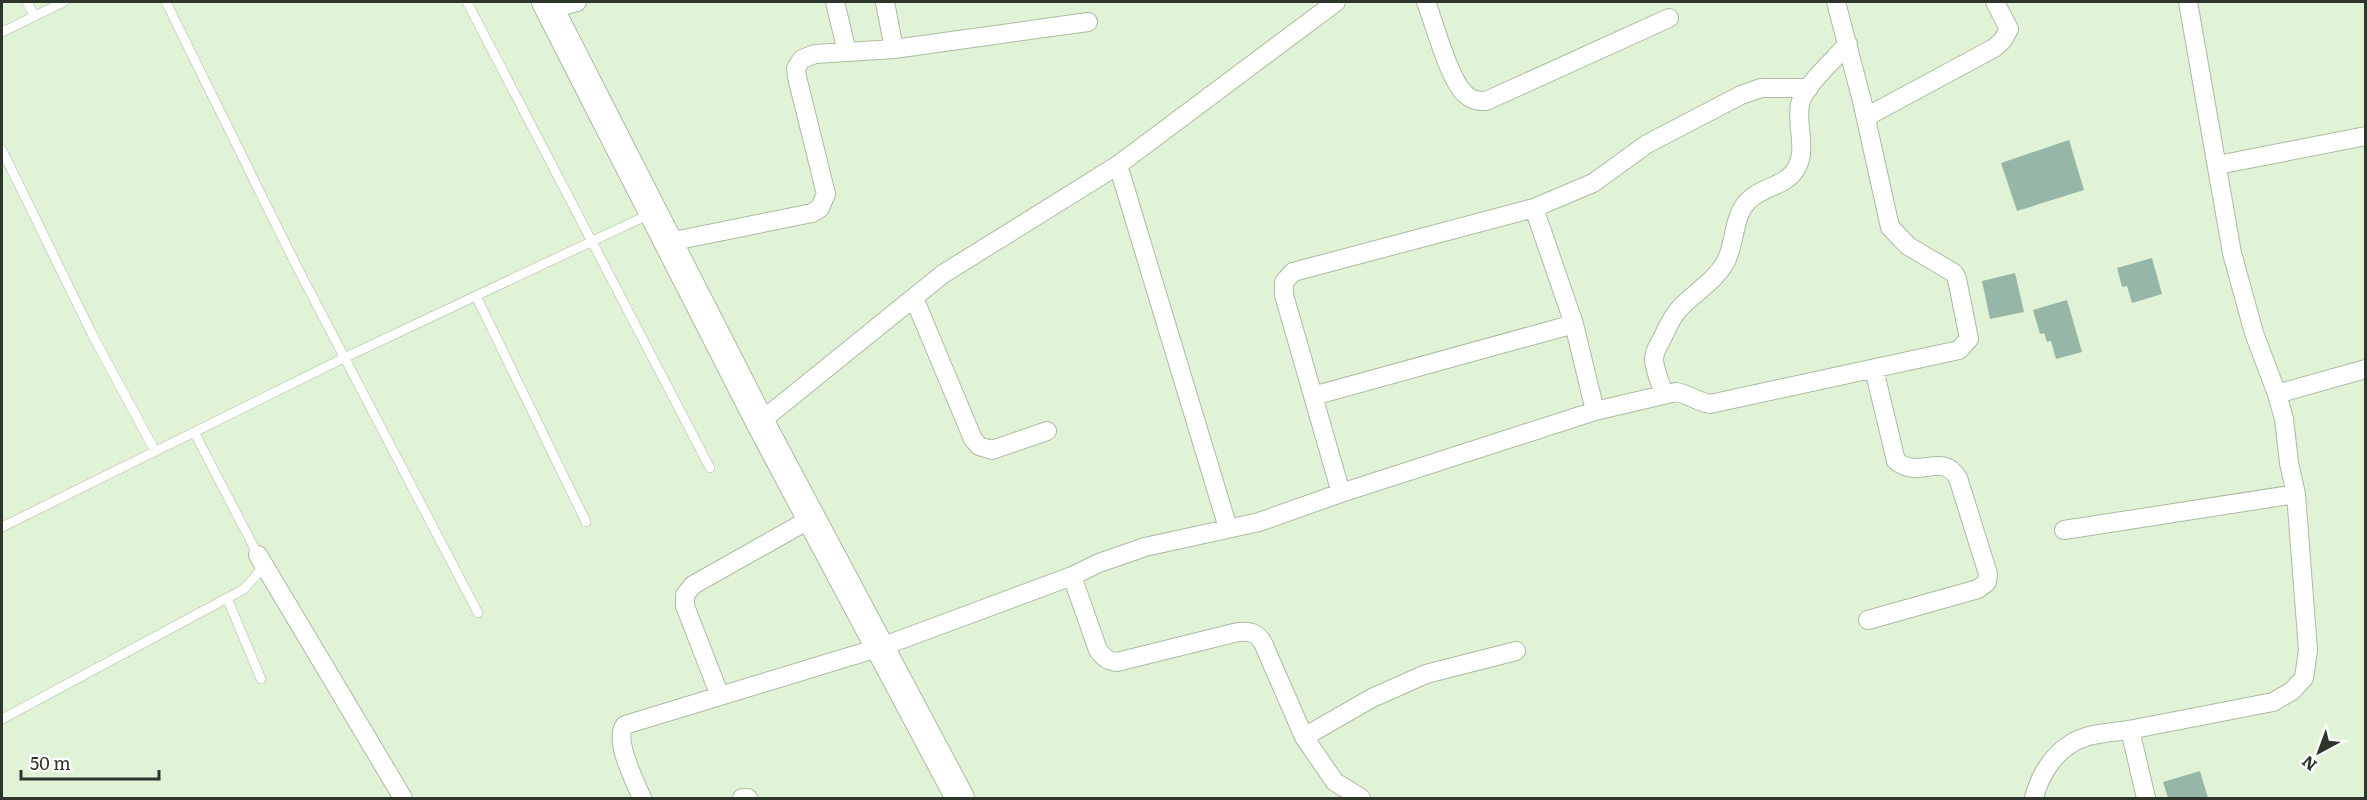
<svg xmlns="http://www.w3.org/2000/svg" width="2367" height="800" viewBox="0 0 2367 800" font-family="Literata,serif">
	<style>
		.building { fill: #96b7a7 }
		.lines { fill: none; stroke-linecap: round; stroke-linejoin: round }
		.service-casing { stroke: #abbca0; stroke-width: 10 }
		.minor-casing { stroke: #abbca0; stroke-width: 20 }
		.primary-casing { stroke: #abbca0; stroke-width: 30 }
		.service { stroke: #fff; stroke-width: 9 }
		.minor { stroke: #fff; stroke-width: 18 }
		.primary { stroke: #fff; stroke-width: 28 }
	</style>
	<rect width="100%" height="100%" fill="#e1f3d6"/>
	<path class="building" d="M2069,140L2084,190L2017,211L2001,163Z
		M2152,258L2162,294L2132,303L2127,286L2122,287L2117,268Z
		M2015,273L2024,312L1990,319L1982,281Z
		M2067,300L2082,352L2056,359L2051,341L2047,342L2044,333L2040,334L2033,310Z
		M2200,771L2208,798H2168L2163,782Z"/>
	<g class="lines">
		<g class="service-casing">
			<path id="service" d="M27,2L34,15
				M166,2L295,263L478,613
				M467,2L710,468
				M2,32L64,2
				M2,150L93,336L155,451
				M476,296L586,522
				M2,527L344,358L650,214
				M227,598L261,679
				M2,719L244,589L260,571L258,555L194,432"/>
		</g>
		<g class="minor-casing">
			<path id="minor" d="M835,2L847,52
				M885,2L894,49
				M1426,2C1435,25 1448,76 1464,93C1471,100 1477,101 1486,101L1669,18
				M550,9L577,2
				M1866,117L1994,48L2003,40L2009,29L1995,2
				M1118,165L1228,528
				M2218,165L2366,136
				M1534,208L1574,324L1595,411
				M669,242L812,213L820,208L826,194L797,77L796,68L802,59L815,54L894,49L1088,22
				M914,298L973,439L979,446L992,450L1047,431
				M2277,394L2366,369
				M1664,395C1661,384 1655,371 1654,360C1654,352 1658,345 1662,339C1667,328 1672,316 1680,308C1695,292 1714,282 1725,263C1736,244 1732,216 1749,200C1763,186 1788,186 1797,167C1807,149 1796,124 1800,104C1804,86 1835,59 1848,44
				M1313,396L1574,324
				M760,422L943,274L1118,165L1336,2
				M1341,493L1284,295V282L1293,272L1534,208L1593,183L1647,144L1741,95L1761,88H1809
				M2064,530L2296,494
				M258,555L403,798
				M1072,576L1098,650C1104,658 1108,661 1117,662L1238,632C1250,631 1256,632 1263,643L1304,737L1335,782L1361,798
				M1868,620L1978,589L1987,582L1988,574L1958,478C1942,451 1920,480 1896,461L1874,369
				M720,696L685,606V595L693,585L812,518
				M2130,730L2146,798
				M1304,737L1372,698L1426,674L1516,651
				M642,798C635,781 613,740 625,725L881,647L1072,576L1099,563L1145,547L1259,522L1341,493L1595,411L1676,392C1688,394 1698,402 1710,404L1959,350L1969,339L1957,279L1954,273L1908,246L1890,227L1862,101L1836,2
				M742,798H748
				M2034,798C2039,777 2052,755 2072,743C2091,732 2113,733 2134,729C2180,720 2227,711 2273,702L2292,691L2304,678L2308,650L2296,494L2289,463L2284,419L2277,394L2254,333L2232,253L2188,2"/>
		</g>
		<g class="primary-casing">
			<path id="primary" d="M546,2L760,422L960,798"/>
		</g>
		<use href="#service" class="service"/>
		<use href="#minor" class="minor"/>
		<use href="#primary" class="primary"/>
	</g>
	<rect width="2367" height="800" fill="none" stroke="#2e352a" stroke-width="6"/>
	<g transform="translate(2319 752) rotate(221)" stroke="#ffffff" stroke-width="4.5" paint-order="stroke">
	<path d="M0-4.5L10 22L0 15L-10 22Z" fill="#2e352a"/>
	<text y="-9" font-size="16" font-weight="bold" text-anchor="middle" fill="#2e352a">N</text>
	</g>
	<path d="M21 770v9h138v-9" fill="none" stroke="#2e352a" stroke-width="3"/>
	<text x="30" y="770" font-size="18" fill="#2e352a" stroke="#ffffff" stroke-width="4.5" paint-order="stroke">50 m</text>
</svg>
